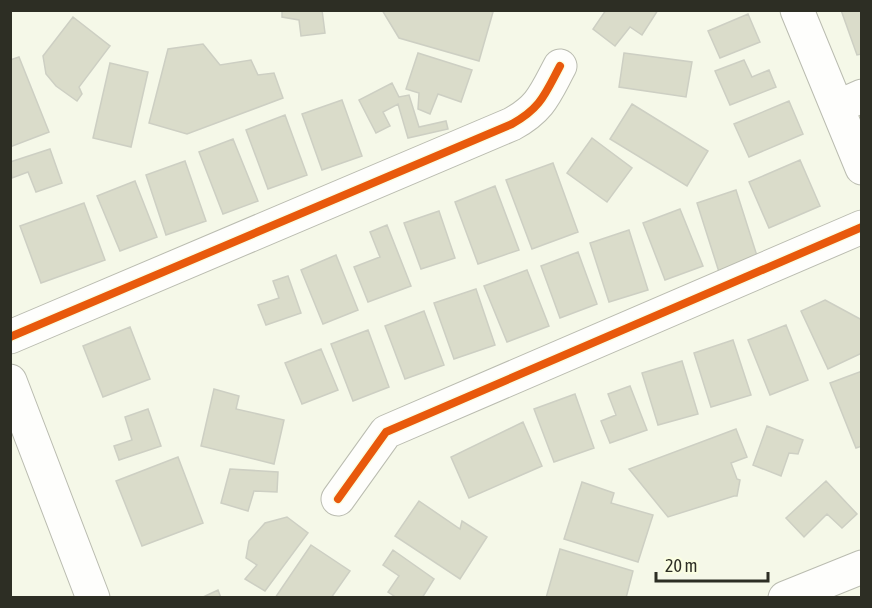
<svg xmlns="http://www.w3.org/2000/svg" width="872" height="608" viewBox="0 0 872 608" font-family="'Asap Condensed',sans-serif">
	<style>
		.building { fill: #dadcca; stroke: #cdcfc3; stroke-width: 1.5 }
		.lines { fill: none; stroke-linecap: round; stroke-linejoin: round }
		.street-casing { stroke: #babcb0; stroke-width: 35 }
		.street { stroke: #fefefc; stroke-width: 33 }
		.cycleway-casing { stroke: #fafee2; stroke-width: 11 }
		.cycleway { stroke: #e8590c; stroke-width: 8 }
	</style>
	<rect width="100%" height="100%" fill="#f5f8e8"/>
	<path class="building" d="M282,10H322L325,33L301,36L299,20L282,17Z
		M382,10H487L493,12L479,61L399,38Z
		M606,10H658L642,35L630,27L615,46L593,29Z
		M841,10H862V54L857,55Z
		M748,14L760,42L720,58L708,31Z
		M73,17L110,46L79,87L82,94L77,101L56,86L46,74L43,56Z
		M203,44L220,65L251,60L258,75L274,73L283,98L187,134L149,123L168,49Z
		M418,53L472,70L461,102L438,94L430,114L418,109L419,93L406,89Z
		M624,53L692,62L686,97L619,87Z
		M19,57L49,132L10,147V60Z
		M744,60L752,77L769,70L776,87L730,105L715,71Z
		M110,63L148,72L131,147L93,138Z
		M392,83L399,97L409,95L419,127L446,121L448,129L408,138L398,104L383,112L390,126L376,133L359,100Z
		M342,100L362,156L322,170L302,114Z
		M789,101L803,134L749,157L734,124Z
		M632,104L708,151L687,186L610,139Z
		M285,115L307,175L268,189L246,130Z
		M592,138L632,168L607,202L567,173Z
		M233,139L258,201L223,214L199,152Z
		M50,149L62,183L36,192L28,172L12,178L10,162Z
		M800,160L820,206L769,228L749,182Z
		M185,161L206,221L166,235L146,175Z
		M553,163L578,232L532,249L506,180Z
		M135,181L157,237L120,251L97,196Z
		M495,186L519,250L478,264L455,202Z
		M736,190L758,259L719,272L697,203Z
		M84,203L105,260L41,283L20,226Z
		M680,209L703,266L665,280L643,223Z
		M439,211L455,258L421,269L404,223Z
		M387,225L411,286L368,302L354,267L380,257L370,232Z
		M629,230L648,290L609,302L590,243Z
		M578,252L597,304L560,318L541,266Z
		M336,255L358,310L323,324L301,270Z
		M527,270L549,326L507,342L484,286Z
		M288,276L301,313L266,325L258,305L279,298L273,281Z
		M476,289L495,345L454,359L434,303Z
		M825,300L862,320V353L828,369L801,311Z
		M424,311L444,365L405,379L385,326Z
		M786,325L808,380L770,395L748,340Z
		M130,327L150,379L103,397L83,346Z
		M368,330L389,387L353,401L331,344Z
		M733,340L751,395L711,407L694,353Z
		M321,349L338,390L302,404L285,363Z
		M682,361L698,414L658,425L642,373Z
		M862,371V446L856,448L830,383Z
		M630,386L647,430L610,443L601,421L616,415L608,394Z
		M214,389L239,396L236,409L284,420L274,464L201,446Z
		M575,394L594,448L554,462L534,409Z
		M148,409L161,446L119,460L114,446L132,440L125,417Z
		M523,422L542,466L469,498L451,457Z
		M767,426L803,440L798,454L789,453L781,476L753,465Z
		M736,429L747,457L731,463L737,479L740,480L737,496H734L668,517L629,469Z
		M178,457L203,523L142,546L116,481Z
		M230,469L278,472L277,492L254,491L248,511L221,503Z
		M826,481L857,514L842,528L827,514L804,537L786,518Z
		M582,482L614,493L611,503L653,515L638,562L564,539Z
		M419,501L460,529L462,521L487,537L460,579L395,536Z
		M287,517L308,533L265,591L245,579L257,565L246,558L249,541L265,523Z
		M311,545L350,571L331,598H275Z
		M560,549L633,571L626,598H546Z
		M393,550L434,579L422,598H397L388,592L399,576L383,565Z
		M218,590L221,598H201Z"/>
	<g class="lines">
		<g class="street-casing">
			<path id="street" d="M797,10L862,168
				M837,107L862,96
				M10,337L512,124C541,108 545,94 560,66
				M10,381L93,598
				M338,499L386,432L862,227
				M785,598L862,567"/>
		</g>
		<use href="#street" class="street"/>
		<g class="cycleway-casing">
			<path id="cycleway" d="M10,337L512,124C541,108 545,94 560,66
				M338,499L386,432L862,227"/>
		</g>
		<use href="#cycleway" class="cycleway"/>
	</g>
	<rect width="872" height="608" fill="none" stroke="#2d2e24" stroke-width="24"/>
	<path d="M656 572v9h112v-9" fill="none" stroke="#2d2e24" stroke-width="3"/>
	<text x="665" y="572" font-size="18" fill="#2d2e24" stroke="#fafee2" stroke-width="4.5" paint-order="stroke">20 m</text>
</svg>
